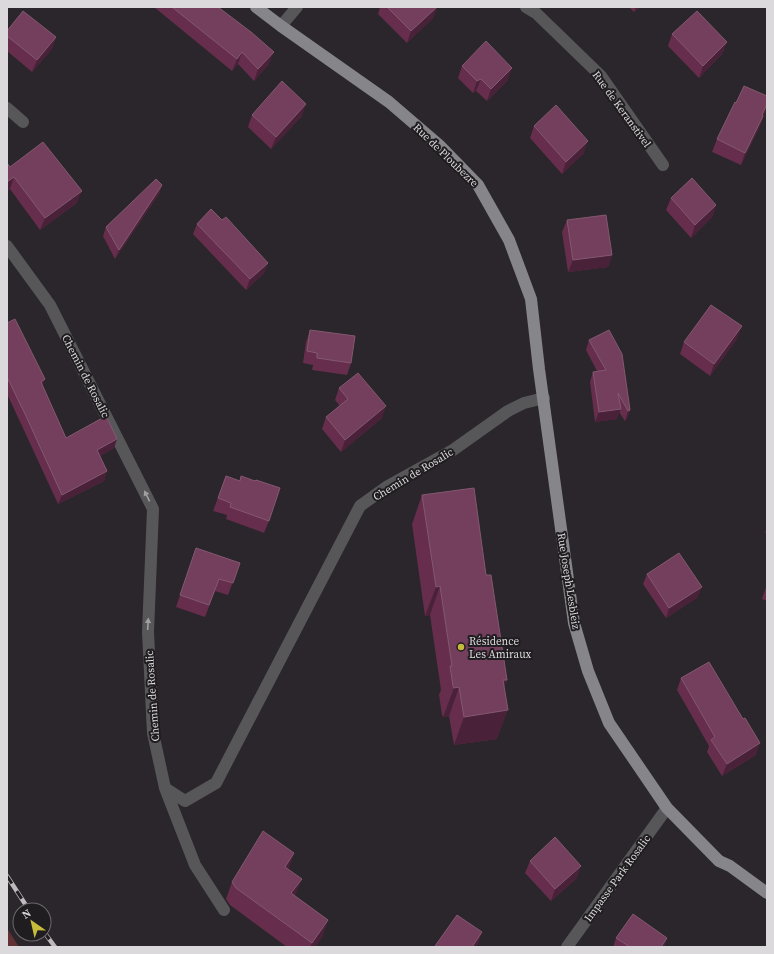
<svg xmlns="http://www.w3.org/2000/svg" width="774" height="954" viewBox="0 0 774 954" font-family="'Source Serif 4',serif">
	<style>
		.green { fill: #613133 }
		.lines { fill: none; stroke-linecap: round; stroke-linejoin: round }
		.minor { stroke: #575759; stroke-width: 12 }
		.major { stroke: #85858a; stroke-width: 12 }
		.rail-casing { stroke: #bdb9bd; stroke-width: 4.5 }
		.rail { stroke: #201d21; stroke-width: 3; stroke-dasharray: 9; stroke-linecap: butt }
		.wall { fill: #662d4d }
		.shaded-wall { fill: #492239 }
		.building { fill: #733f5c; stroke: #835870 }
		.oneway { fill: #a09ea1 }
		.poi-dot { fill: #c6bc3c; stroke: #201d21; stroke-width: 1.5 }
		.labels { text-anchor: middle; stroke-width: 4; stroke-linejoin: round; paint-order: stroke }
		.street-label { font-size: 11px; fill: #dcd9dc; stroke: #201d21 }
		.poi-label { font-size: 11px; fill: #dcd9dc; stroke: #201d21; text-anchor: start }
	</style>
	<rect width="100%" height="100%" fill="#2a262b"/>
	<path class="green" d="M7,928L19,947H7Z"/>
	<g class="lines">
		<path class="minor" d="M526,7L536,13L601,76L663,165
			M281,26L297,7
			M7,108L23,122
			M7,246L50,305L153,509L148,632L153,733L165,788L195,865L224,910
			M165,788L185,801L216,783L360,506L388,486L453,450L508,411L524,403L544,398
			M567,947L667,808"/>
		<path class="major" d="M256,7L281,26L389,102L439,145L478,185L509,240L531,299L539,369L574,623L588,671L609,723L667,808L719,861L730,866L767,893"/>
		<g class="rail-casing">
			<path id="rail" d="M7,876L29,910
				M44,932L55,947"/>
		</g>
		<use href="#rail" class="rail"/>
	</g>
	<path class="wall" d="M154,7H218L269,64L254,81L238,64L232,71Z
		M380,7H437L433,18L407,43L378,14Z
		M629,7H640L634,12Z
		M7,31L56,37L52,49L32,72L7,51Z
		M672,34L727,42L722,54L699,78L668,46Z
		M462,66L508,80L487,101L476,91L473,93L458,78Z
		M766,110L759,128L741,165L712,152L717,139Z
		M252,115L302,116L271,149L248,127Z
		M534,126L584,153L562,174L530,138Z
		M7,163L10,167L77,203L40,230L10,189L7,191Z
		M162,185L159,194L115,259L103,236L106,227Z
		M671,198L716,205L712,217L691,238L666,210Z
		M222,220L268,263L264,273L246,290L193,234L197,224Z
		M567,220L612,255L608,267L568,272L562,232Z
		M7,323L45,379L42,386L66,438L117,439L114,448L100,456L107,471L104,481L58,504L22,426L7,394Z
		M310,330L351,363L347,375L312,370L313,365L303,363L306,342Z
		M737,339L710,376L680,354L684,342Z
		M589,340L630,410L626,420L625,421L619,412L617,419L595,422L590,382L593,372L597,371L586,350Z
		M339,388L382,418L341,452L322,429L326,417L340,406L335,400Z
		M226,476L269,521L264,533L226,519L227,515L213,511Z
		M422,495L486,575L507,680L504,686L497,739L454,745L449,716L443,717L442,715L439,695L441,690L430,615L425,616L412,524Z
		M767,527V534L765,533Z
		M196,548L240,563L228,595L215,591L205,617L176,607Z
		M647,574L698,597L666,618L643,584Z
		M767,584V601L762,599Z
		M681,678L756,755L722,776L707,752L709,746L677,690Z
		M294,853L288,869L295,896L328,920L322,937L315,947H287L230,905L226,899L232,882Z
		M530,861L577,878L551,901L525,873Z
		M616,938H667L664,947H613Z"/>
	<path class="shaded-wall" d="M437,7L433,18L407,43L411,31Z
		M636,7H640L634,12Z
		M56,37L52,49L32,72L37,60Z
		M727,42L722,54L699,78L703,66Z
		M242,52L238,64L232,71L237,59Z
		M274,52L269,64L254,81L258,69Z
		M512,68L508,80L487,101L491,89Z
		M481,79L476,91L473,93L477,81Z
		M306,104L302,116L271,149L276,137Z
		M767,104L766,110L758,127L762,115Z
		M763,116L759,128L741,165L745,153Z
		M588,141L584,153L562,174L566,162Z
		M14,177L10,189L7,191V182Z
		M162,185L159,194L115,259L119,250Z
		M82,191L77,203L40,230L45,218Z
		M716,205L712,217L691,238L695,225Z
		M612,255L608,267L568,272L573,260Z
		M268,263L264,273L246,290L250,279Z
		M742,326L737,339L710,376L714,364Z
		M45,379L41,389V382Z
		M386,406L382,418L341,452L345,440Z
		M621,409L617,419L595,422L599,412Z
		M630,410L626,420L625,421L628,411Z
		M117,439L114,448L94,460L97,450Z
		M107,471L104,481L58,504L62,495Z
		M440,586L430,615L425,616L436,587Z
		M702,587L698,597L666,618L669,608Z
		M503,680H507L496,708Z
		M459,687L449,716L443,717L454,688Z
		M508,710L497,739L454,745L464,717Z
		M760,743L756,755L722,776L727,764Z
		M294,853L288,871L285,867Z
		M581,866L577,878L551,901L555,889Z
		M302,879L295,896L291,893Z
		M328,920L322,937L315,947H310L312,943Z
		M482,932L478,944L476,947H472Z
		M667,938L664,947H661Z"/>
	<path class="building" d="M172,7H218L251,32L274,52L258,69L242,52L237,59Z
		M387,7H437L411,31Z
		M23,11L56,37L37,60L7,36V31Z
		M697,11L727,42L703,66L672,34Z
		M486,41L512,68L491,89L481,79L477,81L462,66Z
		M282,81L306,104L276,137L252,115Z
		M744,86L767,96V104L762,115L763,116L745,153L717,139L735,102L736,103Z
		M556,105L588,141L566,162L534,126Z
		M43,142L82,191L45,218L14,177L7,182V163L10,167Z
		M692,178L716,205L695,225L671,198Z
		M156,179L162,185L119,250L106,227Z
		M211,209L222,220L226,217L268,263L250,279L197,224Z
		M606,215L612,255L573,260L567,220Z
		M711,305L742,326L714,364L684,342Z
		M15,319L45,379L41,382L66,438L106,416L117,439L97,450L107,471L62,495L26,416L7,377V323Z
		M310,330L355,336L351,363L317,358V353L307,351Z
		M609,330L622,354L630,410L628,411L618,393L621,409L599,412L593,372L606,370L589,340Z
		M358,373L386,406L345,440L326,417L348,399L339,388Z
		M226,476L240,481L241,476L255,481L256,480L280,488L269,521L230,507L231,503L218,498Z
		M474,488L486,575H491L507,680H503L508,710L464,717L459,687L454,688L453,686L450,666H452L440,586L436,587L422,495Z
		M196,548L240,563L233,583L219,579L209,605L180,595Z
		M679,553L702,587L669,608L647,574Z
		M709,662L743,719L745,718L760,743L727,764L711,740L715,737L681,678Z
		M263,831L294,853L285,867L302,879L291,893L328,920L312,943L236,888L232,882Z
		M555,837L581,866L555,889L530,861Z
		M633,914L667,938L661,947H630L616,938Z
		M457,915L482,932L472,947H436L435,946Z"/>
	<defs><path id="oneway-solid" d="M-6-.8H1V-3.2L6.5 0L1 3.2V.8H-6Z"/></defs>
	<g class="oneway">
		<use href="#oneway-solid" transform="translate(147 496) rotate(-116)"/>
		<use href="#oneway-solid" transform="translate(148 624) rotate(-87)"/>
	</g>
	<circle class="poi-dot" cx="461" cy="647" r="4"/>
	<g class="labels">
		<g class="street-label">
			<text transform="translate(622 109) rotate(54)" y="4">Rue de Keranstivel</text>
			<text transform="translate(446 155) rotate(44)" y="4">Rue de Ploubezre</text>
			<text transform="translate(86 376) rotate(63)" y="4">Chemin de Rosalic</text>
			<text transform="translate(413 474) rotate(-31)" y="4">Chemin de Rosalic</text>
			<text transform="translate(569 581) rotate(81)" y="4">Rue Joseph Lesbleiz</text>
			<text transform="translate(152 696) rotate(-94)" y="4">Chemin de Rosalic</text>
			<text transform="translate(617 878) rotate(-54)" y="4">Impasse Park Rosalic</text>
		</g>
		<g class="poi-label">
			<text x="469" y="645">Résidence<tspan x="469" dy="13">Les Amiraux</tspan></text>
		</g>
	</g>
	<rect width="774" height="954" fill="none" stroke="#dcd9dc" stroke-width="16"/>
	<g transform="translate(32 922) rotate(326)"><circle r="19" fill="#201d21" stroke="#6b686c"/>
	<path d="M0-3L7 15L0 10L-7 15Z" fill="#c6bc3c"/>
	<text y="-6" font-size="11" font-weight="bold" text-anchor="middle" fill="#dcd9dc">N</text>
	</g>
</svg>
